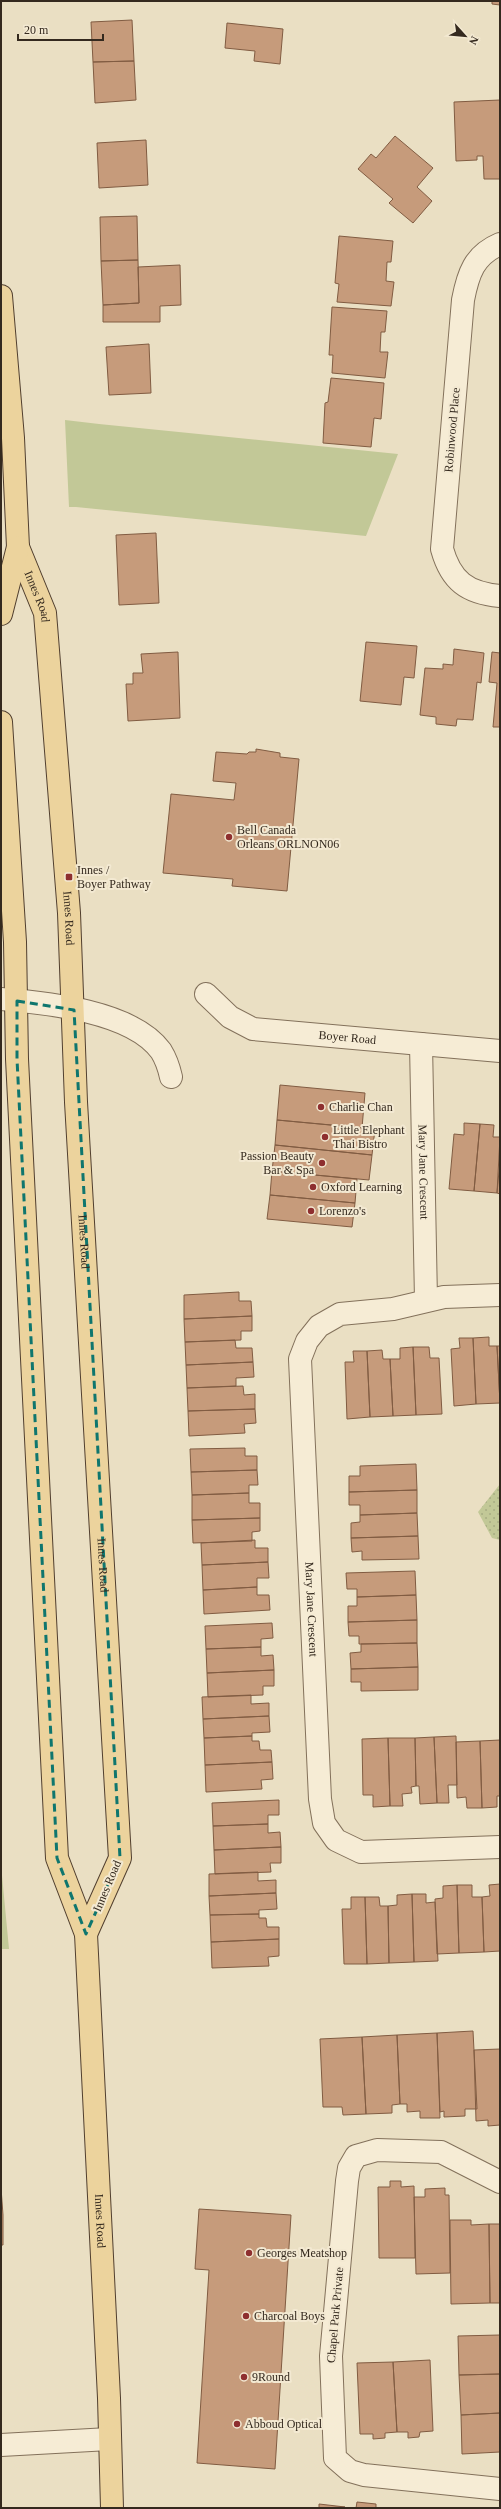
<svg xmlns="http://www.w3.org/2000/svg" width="501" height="2509" viewBox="0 0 501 2509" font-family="Georgia,serif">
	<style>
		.grass { fill: #c2c897 }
		.park { fill: url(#park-dots) }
		.building { fill: #c69b7b; stroke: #815c42 }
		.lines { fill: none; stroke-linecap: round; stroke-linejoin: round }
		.minor-casing { stroke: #83715b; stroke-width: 24 }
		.major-casing { stroke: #513f2f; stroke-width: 24 }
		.minor { stroke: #f6ecd5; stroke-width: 22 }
		.major { stroke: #ecd39d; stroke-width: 22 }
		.marked { fill: none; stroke: #0f766e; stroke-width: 3; stroke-dasharray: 8 5; stroke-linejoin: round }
		.poi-dot { fill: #8e2f2f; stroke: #f3e9d2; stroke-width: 1.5 }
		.labels { text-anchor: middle; stroke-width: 4; stroke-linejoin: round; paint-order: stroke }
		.street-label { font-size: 12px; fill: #34291e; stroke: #f3e9d2 }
		.poi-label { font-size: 12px; fill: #34291e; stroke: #f3e9d2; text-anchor: start }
	</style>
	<defs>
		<pattern id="park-dots" width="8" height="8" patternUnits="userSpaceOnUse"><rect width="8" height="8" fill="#c2c897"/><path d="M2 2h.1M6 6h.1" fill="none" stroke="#a7ac82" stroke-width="1.8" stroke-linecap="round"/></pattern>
	</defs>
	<rect width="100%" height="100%" fill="#eadfc3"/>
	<path class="grass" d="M65,420L99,424L398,454L366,536L76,507H69Z
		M1,1865L9,1949H1Z"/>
	<path class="park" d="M500,1484V1540L492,1538L478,1512Z"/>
	<path class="building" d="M492,1H500V5L492,4Z
		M132,20L134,61L93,62L91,22Z
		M227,23L283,29L280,64L254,61L255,51L225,48Z
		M134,61L136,100L95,103L93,62Z
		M500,100V179H484L483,156H477V160L456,161L454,102Z
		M395,136L433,168L417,187L432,201L413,223L389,203L393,199L358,169L371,154L376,158Z
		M146,140L148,185L99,188L97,143Z
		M137,216L138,260L101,261L100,217Z
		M339,236L393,241L391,262H387L386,281L394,282L391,306L337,302L339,284L335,283Z
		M138,260L139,303L103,305L101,261Z
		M180,265L181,305L160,306V322H103V305L139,303L138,267Z
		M332,307L387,311L385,332H381L380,352H388L385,378L332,373L333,355H329Z
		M149,344L151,393L109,395L106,347Z
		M331,378L384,383L381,419L374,418L371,447L323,443L325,403L328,402Z
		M156,533L159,603L119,605L116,535Z
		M366,642L417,646L414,678L404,677L401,705L360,701Z
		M454,649L484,653L481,683L477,682L473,720L457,719L456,726L436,724V717L420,715L425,668L443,669V664L453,665Z
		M178,652L180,718L128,721L126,684H133V673H143L141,654Z
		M492,652L500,653V727H493L497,683L489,682Z
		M256,749L280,753V757L299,759L287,891L232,886L233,879L163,873L171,794L234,800L236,783L213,781L216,752L247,754L249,752H256Z
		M280,1085L365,1093L362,1128L277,1120Z
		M277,1120L375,1129L372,1155L275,1145Z
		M464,1123L480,1124L474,1191L449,1189L454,1134L464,1135Z
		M480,1124L494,1125L493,1137H500L497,1193L474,1191Z
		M275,1145L372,1155L369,1180L272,1171Z
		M500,1160V1194L497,1193Z
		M272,1171L357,1179L355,1203L270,1195Z
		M270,1195L355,1203L352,1227L267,1219Z
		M239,1292V1301H251L252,1316L184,1319V1295Z
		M252,1316V1331H241V1340L185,1342L184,1319Z
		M489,1337V1346H497L500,1403L476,1404L473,1338Z
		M459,1338H473L476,1404L454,1406L451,1349L460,1348Z
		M235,1340L236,1348H252L253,1362L186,1365L185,1342Z
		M497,1346H500V1403Z
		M413,1347H429L430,1358H439L442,1414L416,1415Z
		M413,1347L416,1415L393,1416L390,1359H400V1348Z
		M382,1350L383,1359H390L393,1416L370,1417L367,1351Z
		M353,1351H367L370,1417L347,1419L345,1362H354Z
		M253,1362L254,1377L236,1378V1386L187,1388L186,1365Z
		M243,1386L244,1395L255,1394V1409L188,1411L187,1388Z
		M255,1409L256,1423L244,1424L245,1433L189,1436L188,1411Z
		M245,1448V1456H257V1470L191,1472L190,1449Z
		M416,1464L417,1490L349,1492V1476H360V1466Z
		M257,1470L258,1485H249V1493L192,1495L191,1472Z
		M417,1490V1513L360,1515V1505H349V1492Z
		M249,1493V1503H260V1518L192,1520V1495Z
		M417,1513L418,1536L351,1538V1523L360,1522V1515Z
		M260,1518V1531L252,1532V1541L193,1543L192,1520Z
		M418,1536L419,1559L362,1560V1551L352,1552L351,1538Z
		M255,1540V1548H268V1562L202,1565L201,1543Z
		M268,1562L269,1578H257V1587L203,1590L202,1565Z
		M415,1571L416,1595L357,1597V1589H347L346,1573Z
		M257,1587V1595H269L270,1610L204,1614L203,1590Z
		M416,1595L417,1620L348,1622V1606H357V1597Z
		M417,1620V1643L361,1644H359V1636H349L348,1622Z
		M272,1623L273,1638L261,1639V1647L206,1649L205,1626Z
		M417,1643L418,1667L351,1669L350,1653L361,1652V1644Z
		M261,1647V1656L273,1655L274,1670L207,1673L206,1649Z
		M418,1667V1690L361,1691V1682H351V1669Z
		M274,1670V1686H263V1695L208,1697L207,1673Z
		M251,1695V1704L269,1703V1716L203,1719L202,1697Z
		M269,1716L270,1732L252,1733V1736L204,1738L203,1719Z
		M252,1736V1741H259L260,1750H271L272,1762L205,1765L204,1738Z
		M456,1736L457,1785H448L449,1803H437L434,1737Z
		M434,1737L437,1803L420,1804L419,1786H416L415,1738Z
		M388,1738H415L416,1786L411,1787L412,1793L402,1794L403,1806H390Z
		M388,1738L390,1806L373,1807V1795H363L362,1739Z
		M500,1740V1796H497V1807L482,1808L480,1741Z
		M480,1741L482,1808H467L466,1797L457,1798L456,1742Z
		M272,1762L273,1779L261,1780L262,1789L206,1792L205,1765Z
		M279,1800V1815H268V1824L213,1826L212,1803Z
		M268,1824V1833L280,1832L281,1847L214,1850L213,1826Z
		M281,1847V1863H270L271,1872L215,1874L214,1850Z
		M258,1872V1881L276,1880V1893L209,1896V1874Z
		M500,1884V1951L484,1952L482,1897L490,1896L489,1885Z
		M457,1885H472V1897H482L484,1952L459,1953Z
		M457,1885L459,1953L437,1954L435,1899L443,1898V1886Z
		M276,1893L277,1909L259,1910V1914L210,1915L209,1896Z
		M412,1894L414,1962L389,1963L388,1906L397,1905V1895Z
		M412,1894H426V1903L435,1902L438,1961L414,1962Z
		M351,1897H365L367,1964H344L342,1909H351Z
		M365,1897H379L380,1906H388L389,1963L367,1964Z
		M259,1914V1918H266L267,1927H279V1939L211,1942L210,1915Z
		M279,1939V1956L268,1957L269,1966L212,1968L211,1942Z
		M473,2031L477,2109H465V2116L444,2117V2111L440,2112L437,2033Z
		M437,2033L440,2118H420V2111L407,2112V2104H400L397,2035Z
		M397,2035L400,2104L392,2105V2113L366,2114L362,2037Z
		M362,2037L366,2114L343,2115L342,2107H323L320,2039Z
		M500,2049V2125L488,2126V2120L476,2121L474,2050Z
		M390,2181H401V2187L414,2186L415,2258H379L378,2187H390Z
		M1,2188L3,2215V2245H1Z
		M445,2188V2195H449L450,2273L416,2274L414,2197H425V2189Z
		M199,2209L291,2215L275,2469L197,2463L209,2270L195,2269Z
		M450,2220H471V2225L489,2224L490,2303L451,2304Z
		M489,2224H500V2303H490Z
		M500,2335V2374L459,2375L458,2336Z
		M430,2360L433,2431L420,2432L419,2437L408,2438V2432H397L393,2362Z
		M393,2362L397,2432L385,2433V2438L373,2439V2434H360L357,2363Z
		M500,2374V2413L461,2415L459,2375Z
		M500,2413V2452L462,2454L461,2415Z
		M357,2502L376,2504V2508H356Z
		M319,2504L345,2507L319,2508Z"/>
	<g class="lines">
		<g class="minor-casing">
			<g id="minor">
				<path d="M500,244C474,255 468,274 463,300L442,549C451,581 467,593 500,596"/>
				<path id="s1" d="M206,994L230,1017L253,1029L500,1051"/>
				<path d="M1,999C47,1003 132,1011 161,1051C166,1059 169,1068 171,1077"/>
				<path id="s2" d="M421,1044L426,1300"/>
				<path id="s3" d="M500,1295L444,1297L393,1309L340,1314L319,1326L307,1341L300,1359L320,1799L324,1823L336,1840L361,1852L500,1847"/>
				<path d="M500,2182L441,2152L377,2150L356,2156L349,2168L347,2181L331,2356L335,2458L350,2471L364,2475L500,2489"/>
				<path d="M1,2445L109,2439"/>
			</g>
		</g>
		<g class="major-casing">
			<g id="major">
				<path id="s4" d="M1,296L13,438L18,547L45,613L69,913L76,1102L120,1858L86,1934"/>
				<path d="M1,614L18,547"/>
				<path id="s5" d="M1,722L15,942L17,1059L57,1858L86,1934L109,2398L112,2508"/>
			</g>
		</g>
		<use href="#minor" class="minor"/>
		<use href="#major" class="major"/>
	</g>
	<path class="marked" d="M17,1001L74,1010L120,1858L86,1934L57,1858L17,1059Z"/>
	<g class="poi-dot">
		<circle cx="229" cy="837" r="4"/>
		<rect x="65" y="873" width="8" height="8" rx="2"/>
		<circle cx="321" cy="1107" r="4"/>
		<circle cx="325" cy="1137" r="4"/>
		<circle cx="322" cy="1163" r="4"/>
		<circle cx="313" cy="1187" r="4"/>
		<circle cx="311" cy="1211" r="4"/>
		<circle cx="249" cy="2253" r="4"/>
		<circle cx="246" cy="2316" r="4"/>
		<circle cx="244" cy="2377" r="4"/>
		<circle cx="237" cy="2424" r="4"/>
	</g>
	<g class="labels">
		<g class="street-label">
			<text transform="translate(452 430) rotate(-85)" y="4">Robinwood Place</text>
			<text dy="4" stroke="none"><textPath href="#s4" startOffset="305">Innes Road</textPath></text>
			<text dy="4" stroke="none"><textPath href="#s4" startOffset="629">Innes Road</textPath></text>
			<text dy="4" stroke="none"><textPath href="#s1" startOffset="154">Boyer Road</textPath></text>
			<text dy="4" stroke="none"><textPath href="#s2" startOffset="128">Mary Jane Crescent</textPath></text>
			<text dy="4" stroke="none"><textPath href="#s4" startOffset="953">Innes Road</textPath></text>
			<text dy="4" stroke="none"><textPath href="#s4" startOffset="1277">Innes Road</textPath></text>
			<text dy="4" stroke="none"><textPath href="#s3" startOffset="475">Mary Jane Crescent</textPath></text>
			<text transform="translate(107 1886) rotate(-67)" y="4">Innes Road</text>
			<text dy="4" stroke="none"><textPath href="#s5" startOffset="1506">Innes Road</textPath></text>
			<text transform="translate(335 2315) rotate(-85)" y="4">Chapel Park Private</text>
		</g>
		<g class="poi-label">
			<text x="237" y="834">Bell Canada<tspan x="237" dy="14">Orleans ORLNON06</tspan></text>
			<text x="77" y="874">Innes /<tspan x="77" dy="14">Boyer Pathway</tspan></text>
			<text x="329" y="1111">Charlie Chan</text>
			<text x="333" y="1134">Little Elephant<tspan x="333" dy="14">Thai Bistro</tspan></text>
			<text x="314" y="1160" text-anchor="end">Passion Beauty<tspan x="314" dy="14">Bar &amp; Spa</tspan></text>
			<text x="321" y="1191">Oxford Learning</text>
			<text x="319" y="1215">Lorenzo's</text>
			<text x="257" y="2257">Georges Meatshop</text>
			<text x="254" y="2320">Charcoal Boys</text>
			<text x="252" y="2381">9Round</text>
			<text x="245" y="2428">Abboud Optical</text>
		</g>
	</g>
	<rect width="501" height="2509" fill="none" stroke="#34291e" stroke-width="4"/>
	<g transform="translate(465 36) rotate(117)" stroke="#f3e9d2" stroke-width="3" paint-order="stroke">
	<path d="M0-3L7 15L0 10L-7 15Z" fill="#34291e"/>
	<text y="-6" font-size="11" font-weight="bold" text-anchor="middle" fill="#34291e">N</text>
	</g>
	<path d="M18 34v6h85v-6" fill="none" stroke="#34291e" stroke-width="2"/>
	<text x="24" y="34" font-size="12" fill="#34291e" stroke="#f3e9d2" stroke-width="3" paint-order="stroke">20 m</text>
</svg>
